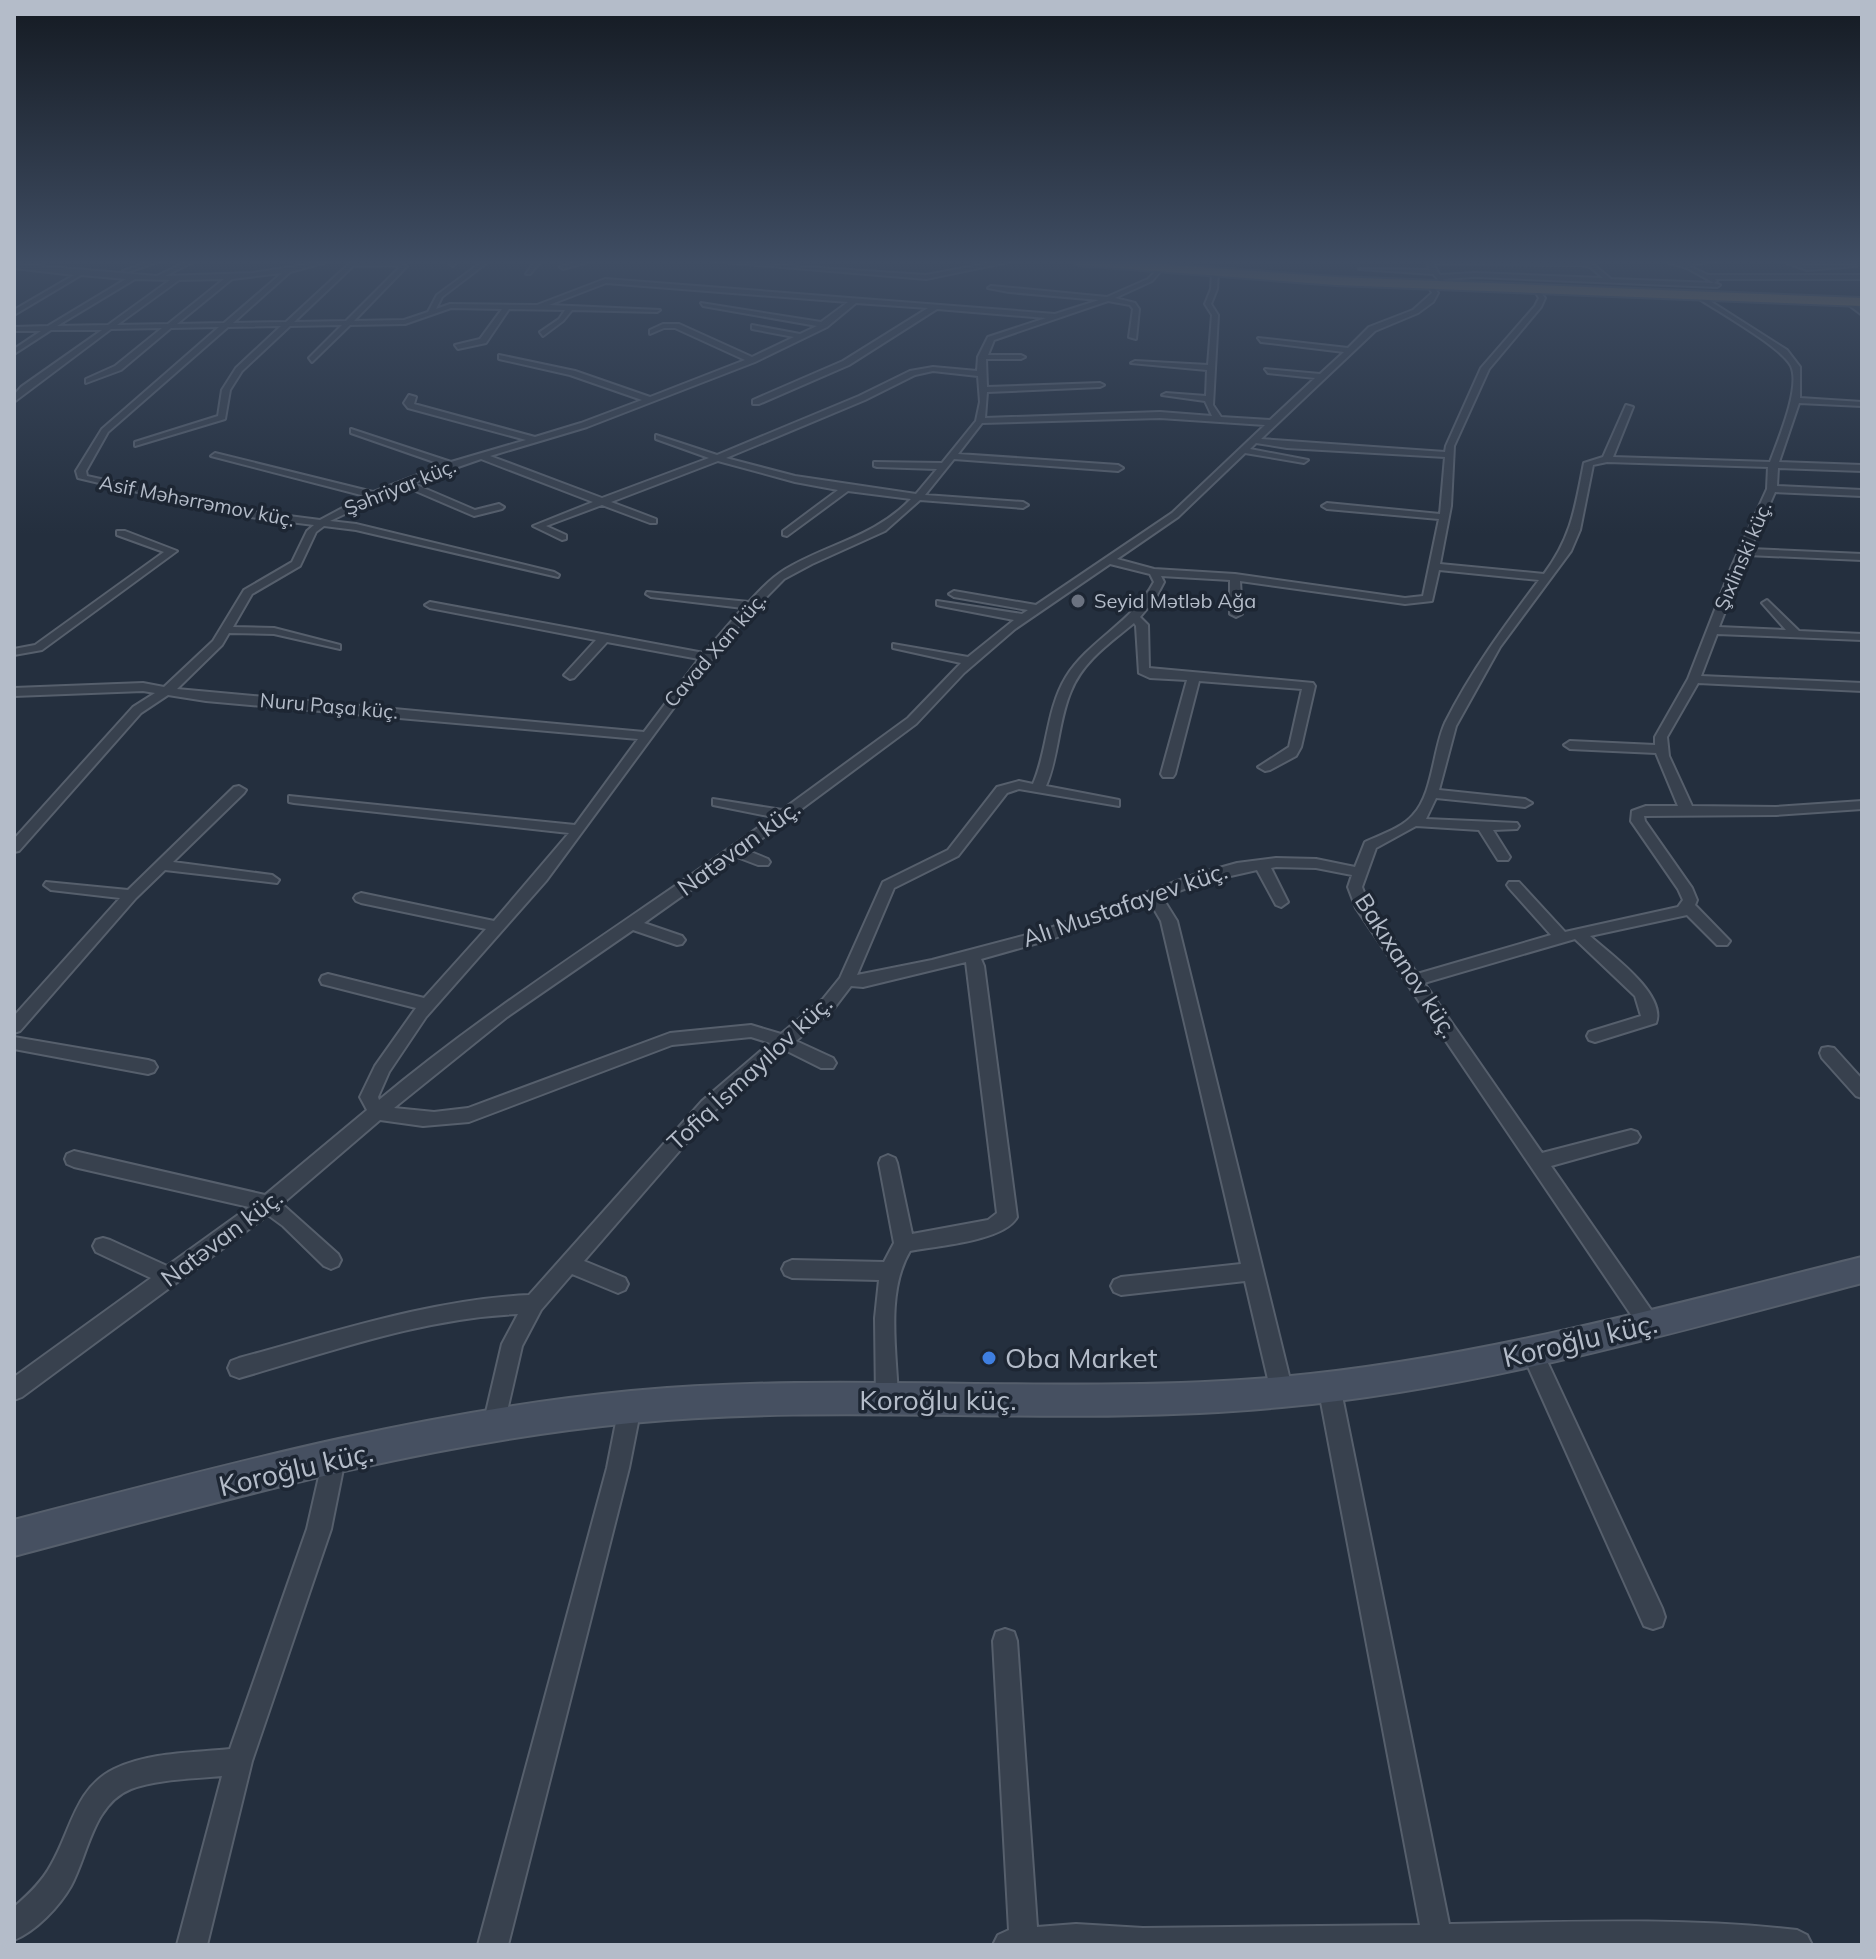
<svg xmlns="http://www.w3.org/2000/svg" width="1876" height="1959" viewBox="0 0 1876 1959" font-family="Mulish,sans-serif">
	<style>
		.lines { fill: none; stroke-linecap: round; stroke-linejoin: round }
		.street-casing { stroke: #565f6c; stroke-width: 4 }
		.secondary-casing { stroke: #565f6c; stroke-width: 4 }
		.highway-casing { stroke: #434c59; stroke-width: 4 }
		.street { fill: #38414e; fill-rule: evenodd }
		.secondary { fill: #465061; fill-rule: evenodd }
		.highway { fill: #746855; fill-rule: evenodd }
		.worship-dot { fill: #6b7280; stroke: #1d2633; stroke-width: 3 }
		.shop-dot { fill: #3f7fe0; stroke: #1d2633; stroke-width: 3 }
		.labels { text-anchor: middle; stroke-width: 7; stroke-linejoin: round; paint-order: stroke }
		.far-street-label { font-size: 20px; fill: #b4bcc9; stroke: #1d2633 }
		.far-poi-label { font-size: 20px; fill: #b4bcc9; stroke: #1d2633; text-anchor: start }
		.street-label { font-size: 24px; fill: #b4bcc9; stroke: #1d2633 }
		.near-street-label { font-size: 28px; fill: #b4bcc9; stroke: #1d2633 }
		.near-poi-label { font-size: 28px; fill: #b4bcc9; stroke: #1d2633; text-anchor: start }
	</style>
	<rect width="100%" height="100%" fill="#242f3e"/>
	<g class="lines">
		<g class="street-casing">
			<path id="street" d="M152,261H160L128,272L123,271Z
				M188,261H195L165,276L253,273L330,261L290,272L233,323L286,322L352,261H394L407,266L354,321L404,320L428,312L437,295L483,261H489L442,297L436,309L450,304L537,305L605,279L1055,314L1099,300L1009,292L988,288L991,286L1107,297L1148,279L1161,266H1165L1152,281L1115,298L1135,303L1139,309L1136,339L1129,337L1133,309L1130,305L1108,301L994,340L988,355H1021L1025,357L1021,359H986L987,387L1100,383L1104,385L1100,387L987,392L985,418L1160,412L1212,416L1205,401L1162,395L1166,393L1206,396L1207,370L1131,363L1135,361L1208,365L1212,315L1205,304L1211,289L1212,272L1215,270L1218,272L1217,289L1211,304L1218,315L1213,405L1221,417L1270,420L1315,378L1268,373L1265,369L1320,374L1344,352L1261,342L1258,338L1348,348L1369,327L1413,310L1432,293L1428,285L1431,283L1438,293L1433,302L1418,313L1375,331L1261,439L1445,452L1446,446L1481,368L1535,306L1539,298L1534,289L1537,287L1545,298L1541,307L1489,369L1454,446L1451,506L1440,564L1544,574C1572,536 1575,508 1584,463L1603,457L1626,405L1633,407L1613,457L1770,462C1778,440 1801,387 1791,366C1782,347 1715,310 1695,296V294H1699L1787,350L1800,367V398L1862,402V406L1799,403L1779,462L1862,465V471L1778,468L1777,486L1862,490V496L1775,492L1750,549L1862,554V560L1747,555L1719,627L1786,630L1762,603L1767,600L1799,631L1862,634V640L1717,634L1701,676L1862,683V691L1698,683L1667,737L1669,756L1692,806L1776,807L1862,801V809L1776,815L1644,816L1645,821L1692,888L1697,900L1695,905L1730,941L1727,945H1717L1687,915L1590,936C1610,954 1667,994 1656,1023L1595,1042L1589,1040L1587,1036L1589,1032L1641,1016L1635,996L1575,939L1424,983L1542,1153L1631,1130L1637,1132L1640,1137L1637,1142L1551,1166L1656,1317L1659,1324L1656,1331L1649,1333L1642,1331L1356,908L1348,887L1352,875L1316,868L1276,867L1271,868L1288,902L1281,907L1276,905L1257,870L1204,882L1162,897L1177,921L1293,1392L1290,1399L1282,1402L1274,1399L1271,1392L1245,1281L1121,1295L1114,1292L1111,1286L1114,1280L1121,1277L1241,1264L1161,921L1150,902L1052,939L981,959L984,966L1017,1217C1005,1241 936,1246 910,1251C885,1293 897,1354 898,1400L895,1407L887,1410L879,1407L876,1400L875,1318L879,1280L792,1278L785,1275L782,1269L785,1263L792,1260L884,1262L894,1243L879,1163L881,1158L888,1155L895,1158L897,1163L912,1234L988,1220L997,1213L966,962L863,987L851,986L835,1007L796,1041L833,1058L836,1063L833,1068H821L785,1050L714,1111L584,1261L625,1278L628,1284L625,1290L618,1293L572,1274L541,1310L522,1346L502,1433L494,1436L486,1433L483,1425L502,1344L518,1314C422,1318 330,1352 239,1378L231,1375L228,1368L231,1361L239,1358C335,1332 429,1300 529,1295L702,1101L770,1043L751,1037L672,1045L469,1122L423,1126L380,1120L282,1204L338,1254L341,1260L338,1266L331,1269L324,1266L283,1226L268,1215L22,1397L14,1400V1377L151,1278L96,1252L93,1246L96,1240L103,1238L110,1240L167,1266L249,1207L74,1167L67,1164L65,1159L67,1154L74,1151L265,1195L367,1110L360,1097L375,1066L416,1008L322,984L320,980L322,976L328,974L424,998L486,929L361,903L356,901L354,898L356,895L361,893L494,921L569,833L294,803L289,802V796L575,825L638,739L206,701L168,695L141,713L19,851L14,852V839L133,707L155,693L143,691L14,696V688L143,683L164,687L213,641L244,590L292,562L307,531L314,525L235,515L78,478L76,471L102,429L219,327L171,328L121,370L86,383V379L115,366L162,328L111,329L14,402V395L21,387L102,330H51L14,354V349L41,331H14V327L48,326L126,279L81,275L14,315V310L74,275L14,268V264L157,276ZM394,265L400,267L346,321L294,322L353,266ZM282,273L224,323L177,324L232,279ZM135,279L170,280L108,325L57,326ZM224,279L168,324L117,325L179,280ZM606,283L848,302L821,322L701,303L703,306L817,326L800,334L752,325V329L794,337L752,357L679,324H663L650,330V334L664,328H675L745,360L650,397L575,371L499,355V359L570,375L642,400L581,423L535,437L414,404L416,397L409,395L404,403L408,408L526,440L451,462L351,429V433L443,465L373,492L215,453L211,456L365,496L320,520L235,509L87,476L86,471L108,432L228,327L281,326L236,368L222,390L218,416L135,442V446L225,419L230,390L242,371L290,326L342,325L309,358L312,362L350,325L405,324L451,308L502,309L480,339L455,345L458,349L486,343L509,309L565,310L559,319L540,332L543,336L563,321L572,310L657,312L660,310L549,305ZM856,303L928,308L843,361L753,400V404H759L849,365L937,309L1046,318L988,337L978,357L977,371L933,367L910,371L859,396L717,455L656,435V439L709,458L602,498L490,456L587,427L755,362L827,327ZM933,371L978,376L980,402L976,421L942,463L874,462V466L877,467L937,469L916,494L795,476L726,458L865,400L915,375ZM1160,418L1265,425L1172,513L1036,605L954,591L949,594L954,597L1028,610L1022,614L937,601V605L941,606L1014,620L968,657L893,644V648L961,663L908,718L782,810L713,799V805L773,817C642,913 504,996 379,1100L378,1097L389,1072L426,1017L546,881L683,695L741,623L784,579L812,564L885,531L920,500L1023,508L1028,505L1023,502L925,495L954,459L1118,471L1123,468L1118,465L958,454L982,423ZM1256,443L1287,448L1445,457L1440,514L1327,503L1322,506L1327,509L1439,519L1423,596L1405,598L1235,574L1154,569L1117,559L1178,517L1245,453L1304,463L1308,460L1250,449ZM481,459L593,502L533,526L562,540L566,539V535L546,526L602,505L650,523H656V519L611,502L718,461L795,482L838,490L783,531V535L787,536L848,491L911,499C875,536 834,542 791,566C774,575 762,588 749,602L647,592L646,594L651,597L743,608L704,653L430,602L425,605L430,608L596,640L564,675L570,679L574,678L607,642L699,659L644,732L177,689L222,645L229,633L274,634L340,649V645L274,628L233,627L252,594L300,566L316,532L324,526L356,530L558,577L559,575L554,572L356,524L330,521L404,486L474,516L502,509L504,507L499,504L475,510L412,483ZM1607,462L1768,467L1767,489L1732,566L1688,679L1655,737V745L1570,741L1564,745L1570,749L1656,753L1678,806H1646L1632,811L1631,821L1678,889L1683,900L1678,907L1565,932L1519,882H1509L1507,885L1509,888L1551,935L1417,974L1368,903L1362,887L1376,848L1416,826L1479,830L1498,860H1508L1510,857L1493,830L1517,829L1519,826L1517,823L1426,819L1436,798L1525,807L1532,803L1525,799L1439,790L1456,726L1500,647L1571,551L1580,530L1593,465ZM1110,564L1150,574L1154,582C1133,622 1089,640 1066,677C1046,710 1048,750 1033,784L1019,781L997,787L948,850L883,882L840,978L823,999L781,1034L751,1025L670,1033L468,1108L434,1112L394,1108L507,1017L633,930L677,945L682,944L685,940L682,936L644,923L737,857L758,865H768L770,862L768,859L746,850L916,724L964,673L1015,629ZM1439,570L1539,580C1505,625 1471,671 1445,723C1433,749 1433,794 1413,815C1402,828 1380,835 1365,842L1355,867L1316,859L1276,858L1237,863L1194,875L1042,931L932,960L857,975L894,888L958,856L1007,793L1019,789L1119,806V800L1046,786C1059,756 1058,721 1071,691C1083,661 1110,643 1134,623L1136,626L1139,673L1150,678L1187,680L1161,774L1163,777H1173L1175,774L1199,681L1302,689L1289,747L1258,767L1265,771L1270,770L1296,756L1301,747L1315,686L1313,683L1149,668L1148,625L1140,617L1155,599L1164,582L1161,576L1230,580V614L1236,617L1242,614L1240,581L1405,604L1432,601Z
				M452,261H458L453,266L450,264Z
				M535,261H541L530,274H526Z
				M582,261H591L563,269L560,267Z
				M711,261L926,275L1002,261H1013L926,279Z
				M1426,261H1583L1594,265L1611,279L1714,283L1687,268L1664,261H1717L1687,265L1708,275H1862V279H1715L1717,281L1714,283L1720,285L1717,287L1475,277L1443,279L1445,282L1442,284L1433,274L1359,269L1430,270ZM1433,264L1582,265L1590,267L1603,278L1475,273L1440,275Z
				M1782,261H1790L1807,266H1856L1807,270Z
				M1845,300H1849L1862,310V315L1845,302Z
				M117,531H125L177,551L42,650L14,655V649L35,645L164,552L117,535Z
				M239,786L246,790L244,793L173,862L272,875L279,880L277,883L165,870L136,898L20,1031L14,1033V1016L120,898L51,890L44,885L46,882L128,890L234,787Z
				M14,1037L148,1060L154,1062L157,1067L154,1072L148,1074L14,1049Z
				M1828,1047L1834,1048L1862,1079V1098L1856,1096L1822,1058L1820,1053L1822,1048Z
				M1533,1343L1540,1346L1662,1608L1665,1617L1662,1626L1653,1629L1644,1626L1522,1353L1526,1346Z
				M1329,1376L1337,1379L1340,1386L1449,1924C1565,1922 1681,1917 1797,1930L1807,1935L1812,1945H993L998,1935L1009,1930L993,1641L996,1632L1005,1629L1014,1632L1017,1641L1037,1927L1076,1924L1143,1928L1420,1925L1318,1386L1321,1379Z
				M630,1397L638,1400L641,1407L629,1468L508,1945H478L607,1468L619,1407L622,1400Z
				M334,1448L342,1451L345,1459L331,1529L252,1761L207,1945H177L222,1776C193,1779 158,1779 131,1789C93,1804 88,1855 71,1886C59,1907 36,1931 14,1940V1907C28,1895 42,1882 51,1865C71,1831 75,1788 114,1769C149,1752 192,1753 230,1749L307,1529L323,1459L326,1451Z"/>
		</g>
		<g class="secondary-casing">
			<path id="secondary" d="M1862,1257V1283C1671,1333 1479,1389 1282,1407C1065,1428 847,1402 631,1423C421,1443 217,1502 14,1556V1520C217,1467 422,1411 631,1391C847,1371 1065,1396 1281,1377C1478,1359 1670,1305 1862,1257Z"/>
		</g>
		<g class="highway-casing">
			<path id="highway" d="M1072,261H1118L1336,277L1862,298V306L1336,285L1078,265Z"/>
		</g>
		<use href="#street" class="street"/>
		<use href="#secondary" class="secondary"/>
		<use href="#highway" class="highway"/>
	</g>
	<linearGradient id="sky" x2="0" y2="1"><stop stop-color="#141a22"/><stop offset="0.49" stop-color="#3f4d63"/><stop offset="1" stop-color="#3f4d63" stop-opacity="0"/></linearGradient>
	<rect width="1876" height="535" fill="url(#sky)"/>
	<circle class="worship-dot" cx="1078" cy="601" r="8"/>
	<circle class="shop-dot" cx="989" cy="1358" r="8"/>
	<g class="labels">
		<g class="far-street-label">
			<text transform="translate(400 487) rotate(-22)" y="7">Şəhriyar küç.</text>
			<text transform="translate(197 501) rotate(11)" y="7">Asif Məhərrəmov küç.</text>
			<text transform="translate(1743 556) rotate(-67)" y="7">Şıxlinski küç.</text>
			<text transform="translate(715 650) rotate(-49)" y="7">Cavad Xan küç.</text>
			<text transform="translate(329 706) rotate(5)" y="7">Nuru Paşa küç.</text>
		</g>
		<g class="far-poi-label">
			<text x="1094" y="608">Seyid Mətləb Ağa</text>
		</g>
		<g class="street-label">
			<text transform="translate(739 848) rotate(-36)" y="8">Natəvan küç.</text>
			<text transform="translate(1125 905) rotate(-19)" y="8">Alı Mustafayev küç.</text>
			<text transform="translate(1406 966) rotate(57)" y="8">Bakıxanov küç.</text>
			<text transform="translate(750 1073) rotate(-43)" y="8">Tofiq İsmayılov küç.</text>
			<text transform="translate(222 1238) rotate(-37)" y="8">Natəvan küç.</text>
		</g>
		<g class="near-street-label">
			<text transform="translate(1580 1340) rotate(-13)" y="10">Koroğlu küç.</text>
			<text x="938" y="1410">Koroğlu küç.</text>
			<text transform="translate(296 1469) rotate(-13)" y="10">Koroğlu küç.</text>
		</g>
		<g class="near-poi-label">
			<text x="1005" y="1368">Oba Market</text>
		</g>
	</g>
	<rect width="1876" height="1959" fill="none" stroke="#b4bcc9" stroke-width="32"/>
</svg>
